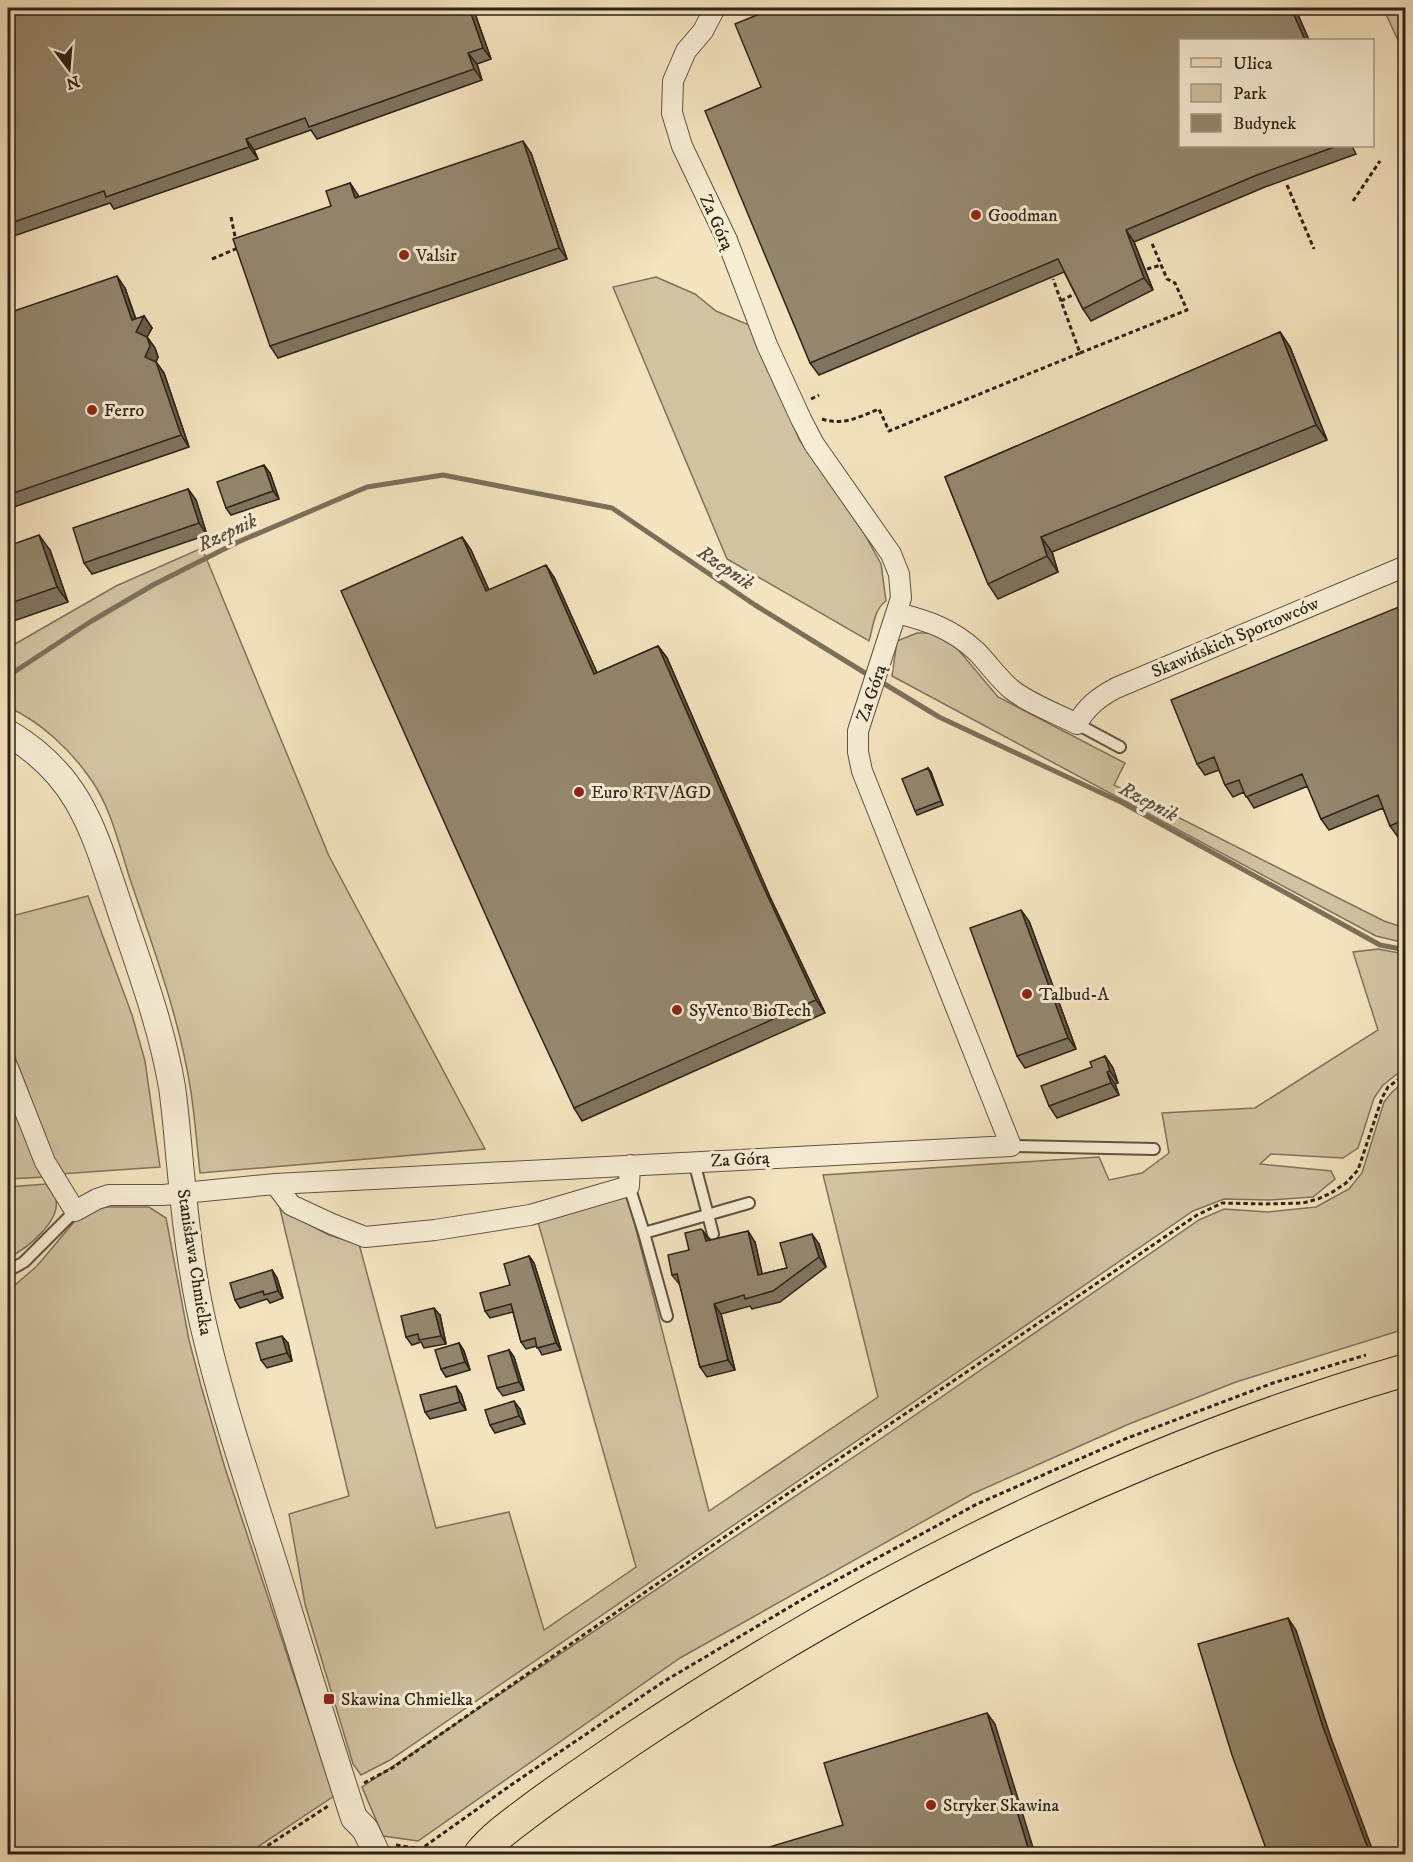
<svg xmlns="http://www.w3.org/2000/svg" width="1413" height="1862" viewBox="0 0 1413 1862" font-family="'IM FELL DW Pica',serif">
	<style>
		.green { fill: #d1c2a2; stroke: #7f725c; stroke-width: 1.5 }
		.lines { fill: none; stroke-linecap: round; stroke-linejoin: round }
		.stream { stroke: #7c6f59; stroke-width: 5 }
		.service-casing { stroke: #5e5341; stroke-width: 14 }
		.minor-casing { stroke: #5e5341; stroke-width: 22 }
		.tertiary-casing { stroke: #5e5341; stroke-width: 28 }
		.primary-casing { stroke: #2d2317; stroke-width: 34 }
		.path { stroke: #2d2317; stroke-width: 3; stroke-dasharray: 4.5 3; stroke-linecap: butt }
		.service { stroke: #f7edd5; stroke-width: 10 }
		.minor { stroke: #f7edd5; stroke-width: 20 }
		.tertiary { stroke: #f7edd5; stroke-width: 26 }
		.primary { stroke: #f3e3be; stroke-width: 32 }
		.wall { fill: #7f745f; stroke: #2d2317; stroke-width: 1.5 }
		.shaded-wall { fill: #685e4d; stroke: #2d2317; stroke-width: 1.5 }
		.building { fill: #94876e; stroke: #2d2317; stroke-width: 1.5 }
		.poi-dot { fill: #8f2418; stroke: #f7edd5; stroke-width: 2 }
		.labels { text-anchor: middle; stroke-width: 6; stroke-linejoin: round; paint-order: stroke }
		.poi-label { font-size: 18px; fill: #2d2317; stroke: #f7edd5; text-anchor: start }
		.street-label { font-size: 18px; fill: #2d2317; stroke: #f7edd5 }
		.water-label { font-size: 20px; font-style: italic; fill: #5b4f3e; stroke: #f7edd5 }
	</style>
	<rect width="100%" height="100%" fill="#f3e3be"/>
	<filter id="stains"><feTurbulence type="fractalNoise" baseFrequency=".00333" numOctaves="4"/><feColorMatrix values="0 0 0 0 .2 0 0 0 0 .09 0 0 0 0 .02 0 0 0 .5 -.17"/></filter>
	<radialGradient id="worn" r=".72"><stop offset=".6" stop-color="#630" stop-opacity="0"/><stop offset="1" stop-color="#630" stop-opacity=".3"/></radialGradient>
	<path class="green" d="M1383,8H1405V55Z
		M656,277L695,294L716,311L749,325L800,441L864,533L881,564L886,601C874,609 873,628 869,641L727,559L613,287Z
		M202,548L329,856L485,1149L200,1173C197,1146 195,1119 191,1092C180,1020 154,950 131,882C120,849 112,810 92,781C71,750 41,722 8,707V648L116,586Z
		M917,633H931L956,647L998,697L1125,763L1114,785L1384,921L1405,928V943L1376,936L892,676L897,641Z
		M88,896L132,1015L145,1061L160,1167L60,1174L8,1039V917Z
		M1378,949L1405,954V1068L1383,1085L1374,1098L1358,1148L1343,1158L1271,1154L1260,1164L1331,1171L1335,1179L1313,1197L1269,1200L1224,1199L1193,1211L390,1760L361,1775L353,1764L305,1604L289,1514L349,1496L280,1209L329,1235L359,1244L436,1528L509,1512L544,1630L636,1567L538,1222L627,1195L709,1511L878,1397L823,1175L1099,1157L1109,1180L1142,1173L1169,1153L1162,1113L1255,1108L1378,1030L1353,952Z
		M8,1079L44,1177L8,1179Z
		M1405,1081V1329L1236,1382L1129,1424L972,1494L680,1658L418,1841L383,1836L362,1787L873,1444L1199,1220L1224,1209L1268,1212L1316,1207L1349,1189L1362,1173L1384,1102L1392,1092Z
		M46,1184C48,1188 53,1192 55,1196C64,1220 26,1249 8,1258V1187Z
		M107,1207H149L166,1218L189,1340L201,1386L225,1468L334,1796L247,1854H8V1291L37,1266L79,1216L97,1209Z"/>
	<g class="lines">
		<path class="stream" d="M8,676L90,622L153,585L238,542L367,487L443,475L612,508L755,605L870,676
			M878,680L939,717L1123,803L1380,945L1406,950"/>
		<g class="service-casing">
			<path id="service" d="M1077,724L1120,747
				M1011,1146L1154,1149
				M694,1162L713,1234
				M629,1186L644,1233
				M8,1271L24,1262L75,1211
				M667,1316L644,1233L749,1203"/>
		</g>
		<g class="minor-casing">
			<path id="minor" d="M897,613C929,621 952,629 976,651C988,663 998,678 1011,689C1030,704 1055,713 1077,724C1086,707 1099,697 1116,688L1406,566
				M8,1068L45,1162L75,1211L97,1199L109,1195H163L275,1184L1011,1146L862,771L858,752V731L901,598L899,574L891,554L814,444L801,419L767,345L727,240L682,146L672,113L673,81L686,51L703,31L715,8
				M275,1184L291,1205L332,1224L365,1237L435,1230L530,1215L629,1186L630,1165"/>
		</g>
		<g class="tertiary-casing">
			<path id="tertiary" d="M8,733C79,775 93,829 118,903C138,964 161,1023 172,1087C176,1115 178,1145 181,1174C186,1229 193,1286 207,1340C224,1411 248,1481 270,1551C298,1640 325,1729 354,1818L365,1829L377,1854"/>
		</g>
		<g class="primary-casing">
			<path id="primary" d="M480,1854C492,1839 507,1828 523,1816C558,1789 595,1765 631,1740C869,1581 1130,1450 1406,1370"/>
		</g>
		<path class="path" d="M1287,185L1314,249
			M1353,201L1380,161
			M231,217L236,241
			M212,259L238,248
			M1147,269L1161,265
			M1061,301L1074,294
			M1080,353L1187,310L1175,283L1167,279L1151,241
			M811,399L819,395
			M822,419C843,426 859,417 879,409L889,431L1080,353L1053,279
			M364,1783L392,1768L739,1527L1197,1215L1222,1203L1265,1204L1303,1203L1318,1199L1331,1193L1346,1183L1358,1170L1382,1098L1388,1087L1406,1074
			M396,1845L421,1849L511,1785L663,1682L820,1589L977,1504L1125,1439L1273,1383L1366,1355
			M421,1849L425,1854
			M255,1854L328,1806"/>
		<use href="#service" class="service"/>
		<use href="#minor" class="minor"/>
		<use href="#tertiary" class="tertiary"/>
		<use href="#primary" class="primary"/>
	</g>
	<path class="wall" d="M8,8H473L491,59L477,64L482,80L317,139L311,130L254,150L258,159L114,209L110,203L8,238Z
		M1295,8L1309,40H1180V146H1352L1356,154L1265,187L1134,242L1153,290L1091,321L1083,309L1064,272L819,375L810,363L761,87Z
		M531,153L567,259L278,358L270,346L331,206L350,183L359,197Z
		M125,288L136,319L144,316L152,328L147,337L155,348L158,357L156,362L164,373L189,447L8,509V313Z
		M1280,332L1290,347L1327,440L1052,552L1058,572L998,599L988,584L945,477Z
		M270,473L279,499L231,515L226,508Z
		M188,489L196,500L207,535L92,574L84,563Z
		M462,537L471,550L489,590L554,577L597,673L658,646L667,658L770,897L825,1013L582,1121L574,1108Z
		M8,546L50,550L68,602L8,623Z
		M1406,604V834L1398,837L1390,826L1383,808L1329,830L1321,819L1308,786L1254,808L1244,792L1233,797L1225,785L1219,770L1205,775L1197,764Z
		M928,768L931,772L943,805L917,815L915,811Z
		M8,886L14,903L8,905Z
		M1029,921L1076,1049L1025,1068L1017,1056Z
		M1105,1056L1113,1068L1118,1083L1115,1084L1119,1095L1057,1118L1049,1106Z
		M703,1231L710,1240L755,1242L762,1274L787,1268L819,1244L826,1267L780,1302L752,1309L750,1306L721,1314L735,1370L707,1377L700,1367L680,1285L672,1275Z
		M529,1256L534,1263L561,1350L542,1355L537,1346L526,1349L521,1342L513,1312L490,1318L485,1311L510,1285Z
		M272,1270L277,1278L283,1298L270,1303L267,1299L240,1308L235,1300Z
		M440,1315L446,1344L424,1348L421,1342L412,1345L406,1337Z
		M288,1343L292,1361L267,1368L261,1360Z
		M459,1343L464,1351L470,1370L446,1377L441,1369Z
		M509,1350L514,1357L524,1390L503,1396L497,1388Z
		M461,1394L466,1410L430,1419L425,1412Z
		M520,1409L525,1424L495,1433L490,1425Z"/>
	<path class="shaded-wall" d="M469,8H473L491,59L483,48Z
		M1291,8H1295L1309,40H1305Z
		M468,53L477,64L482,80L474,69Z
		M246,139L254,150L258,159L249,147Z
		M523,141L531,153L567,259L559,248Z
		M350,183L358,195L363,209L355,198Z
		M1126,230L1134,242L1153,290L1144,278Z
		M117,276L125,288L138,327L144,316L152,328L147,337L155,348L158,357L156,362L164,373L189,447L181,435L145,357Z
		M1280,332L1290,347L1327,440L1316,425Z
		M264,465L270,473L279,499L273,491Z
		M188,489L196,500L207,535L199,523Z
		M39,535L50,550L68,602L57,587Z
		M462,537L471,550L495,604L486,591Z
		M1041,537L1052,552L1058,572L1047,556Z
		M546,565L554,577L603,686L594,674Z
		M658,646L667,658L770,897L825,1013L816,1000L762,884Z
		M928,768L931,772L943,805L941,801Z
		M8,886L14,903L8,894Z
		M1021,910L1029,921L1076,1049L1068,1038Z
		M1105,1056L1113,1068L1118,1083L1110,1071Z
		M1107,1072L1115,1084L1119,1095L1111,1083Z
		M703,1231L710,1241H706Z
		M748,1231L755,1242L765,1286L758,1275Z
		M812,1234L819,1244L826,1267L819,1257Z
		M529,1256L534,1263L561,1350L556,1343Z
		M272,1270L277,1278L283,1298L278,1291Z
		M714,1304L721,1314L735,1370L728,1360Z
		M434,1308L440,1315L446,1344L441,1336Z
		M282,1336L288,1343L292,1361L287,1353Z
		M459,1343L464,1351L470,1370L465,1362Z
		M509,1350L514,1357L524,1390L519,1382Z
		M456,1386L461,1394L466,1410L460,1402Z
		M514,1401L520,1409L525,1424L519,1416Z
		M1288,1618L1296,1630L1331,1738L1374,1854H1370L1323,1727Z
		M987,1713L995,1724L1035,1854H1030Z"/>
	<path class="building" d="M8,8H469L483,48L468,53L474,69L309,127L305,118L246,139L249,147L106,197L104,191L8,224Z
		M774,8H1291L1305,40H1180V146H1337L1257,175L1126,230L1144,278L1083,309L1058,259L810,363L705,111L761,87L735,24Z
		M523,141L559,248L270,346L233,239L331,206L326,191L350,183L355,198Z
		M117,276L132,320L144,316L136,332L147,337L150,346L145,357L156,362L181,435L8,495V313Z
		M1280,332L1316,425L1041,537L1047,556L988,584L945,477Z
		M264,465L273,491L226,508L217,482Z
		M188,489L199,523L84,563L73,528Z
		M39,535L57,587L8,604V546Z
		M462,537L486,591L546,565L594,674L658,646L762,884L816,1000L574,1108L521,994L341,591Z
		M1406,604V819L1390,826L1378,795L1321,819L1302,774L1246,797L1239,780L1225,785L1214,757L1197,764L1171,700Z
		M928,768L941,801L915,811L902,779Z
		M1021,910L1068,1038L1017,1056L970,928Z
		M1105,1056L1110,1071L1107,1072L1111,1083L1049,1106L1041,1086L1092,1067L1090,1062Z
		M701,1229L703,1231L706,1241L748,1231L758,1275L787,1268L780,1243L812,1234L819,1257L773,1291L745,1299L744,1295L714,1304L728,1360L700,1367L677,1274L672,1275L668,1255L689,1250L685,1233Z
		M529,1256L556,1343L537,1348L535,1338L521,1342L511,1304L485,1311L480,1293L510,1285L504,1264Z
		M272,1270L278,1291L264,1295L263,1291L235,1300L230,1283Z
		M434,1308L441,1336L419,1340L418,1334L406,1337L401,1316Z
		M282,1336L287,1353L261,1360L256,1343Z
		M459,1343L465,1362L441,1369L435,1350Z
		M509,1350L519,1382L497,1388L488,1356Z
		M456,1386L460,1402L425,1412L420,1395Z
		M514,1401L519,1416L490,1425L485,1410Z
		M1288,1618L1323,1727L1370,1854H1268L1232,1755L1198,1644Z
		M987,1713L1030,1854H746L843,1825L824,1763Z"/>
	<g class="poi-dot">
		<circle cx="976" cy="215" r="6"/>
		<circle cx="404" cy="255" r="6"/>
		<circle cx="92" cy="410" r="6"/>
		<circle cx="579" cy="792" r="6"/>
		<circle cx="1027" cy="994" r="6"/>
		<circle cx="677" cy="1010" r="6"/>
		<rect x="323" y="1693" width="12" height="12" rx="3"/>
		<circle cx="931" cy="1805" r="6"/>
	</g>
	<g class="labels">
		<g class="poi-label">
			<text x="988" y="221">Goodman</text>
			<text x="416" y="261">Valsir</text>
			<text x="104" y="416">Ferro</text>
			<text x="591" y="798">Euro RTV/AGD</text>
			<text x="1039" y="1000">Talbud-A</text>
			<text x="689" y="1016">SyVento BioTech</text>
			<text x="341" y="1705">Skawina Chmielka</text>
			<text x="943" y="1811">Stryker Skawina</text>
		</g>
		<g class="street-label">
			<text transform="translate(717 222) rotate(66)" y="6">Za Górą</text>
			<text transform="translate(1235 637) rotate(-23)" y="6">Skawińskich Sportowców</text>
			<text transform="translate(871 693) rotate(-71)" y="6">Za Górą</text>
			<text transform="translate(740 1159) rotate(-3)" y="6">Za Górą</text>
			<text transform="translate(195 1262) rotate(81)" y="6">Stanisława Chmielka</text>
		</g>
		<g class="water-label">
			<text transform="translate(227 532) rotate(-25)" y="7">Rzepnik</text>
			<text transform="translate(726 567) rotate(34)" y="7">Rzepnik</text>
			<text transform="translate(1149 801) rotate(28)" y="7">Rzepnik</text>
		</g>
	</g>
	<rect width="1413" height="1862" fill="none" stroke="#f3e3be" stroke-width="30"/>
	<rect x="9" y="9" width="1395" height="1844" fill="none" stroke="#2d2317" stroke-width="3"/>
	<rect x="15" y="15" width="1383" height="1832" fill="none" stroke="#2d2317" stroke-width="1.5"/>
	<rect x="1179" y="39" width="195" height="108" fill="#f7edd5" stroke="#a69c89" stroke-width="1.5"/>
	<rect x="1191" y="58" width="30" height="9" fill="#f3e3be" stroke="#a69c89" stroke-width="1.5"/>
	<text x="1233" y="69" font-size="18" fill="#2d2317">Ulica</text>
	<rect x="1191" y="84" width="30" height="18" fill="#d1c2a2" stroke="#a69c89" stroke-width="1.5"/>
	<text x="1233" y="99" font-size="18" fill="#2d2317">Park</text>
	<rect x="1191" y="114" width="30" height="18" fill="#94876e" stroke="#a69c89" stroke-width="1.5"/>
	<text x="1233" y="129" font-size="18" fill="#2d2317">Budynek</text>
	<g transform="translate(69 69) rotate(164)" stroke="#f7edd5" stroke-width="4.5" paint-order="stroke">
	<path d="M0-4.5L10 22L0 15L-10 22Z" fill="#2d2317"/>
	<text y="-9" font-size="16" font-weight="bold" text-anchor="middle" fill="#2d2317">N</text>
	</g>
	<rect width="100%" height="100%" filter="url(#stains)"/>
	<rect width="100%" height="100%" fill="url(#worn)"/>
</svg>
